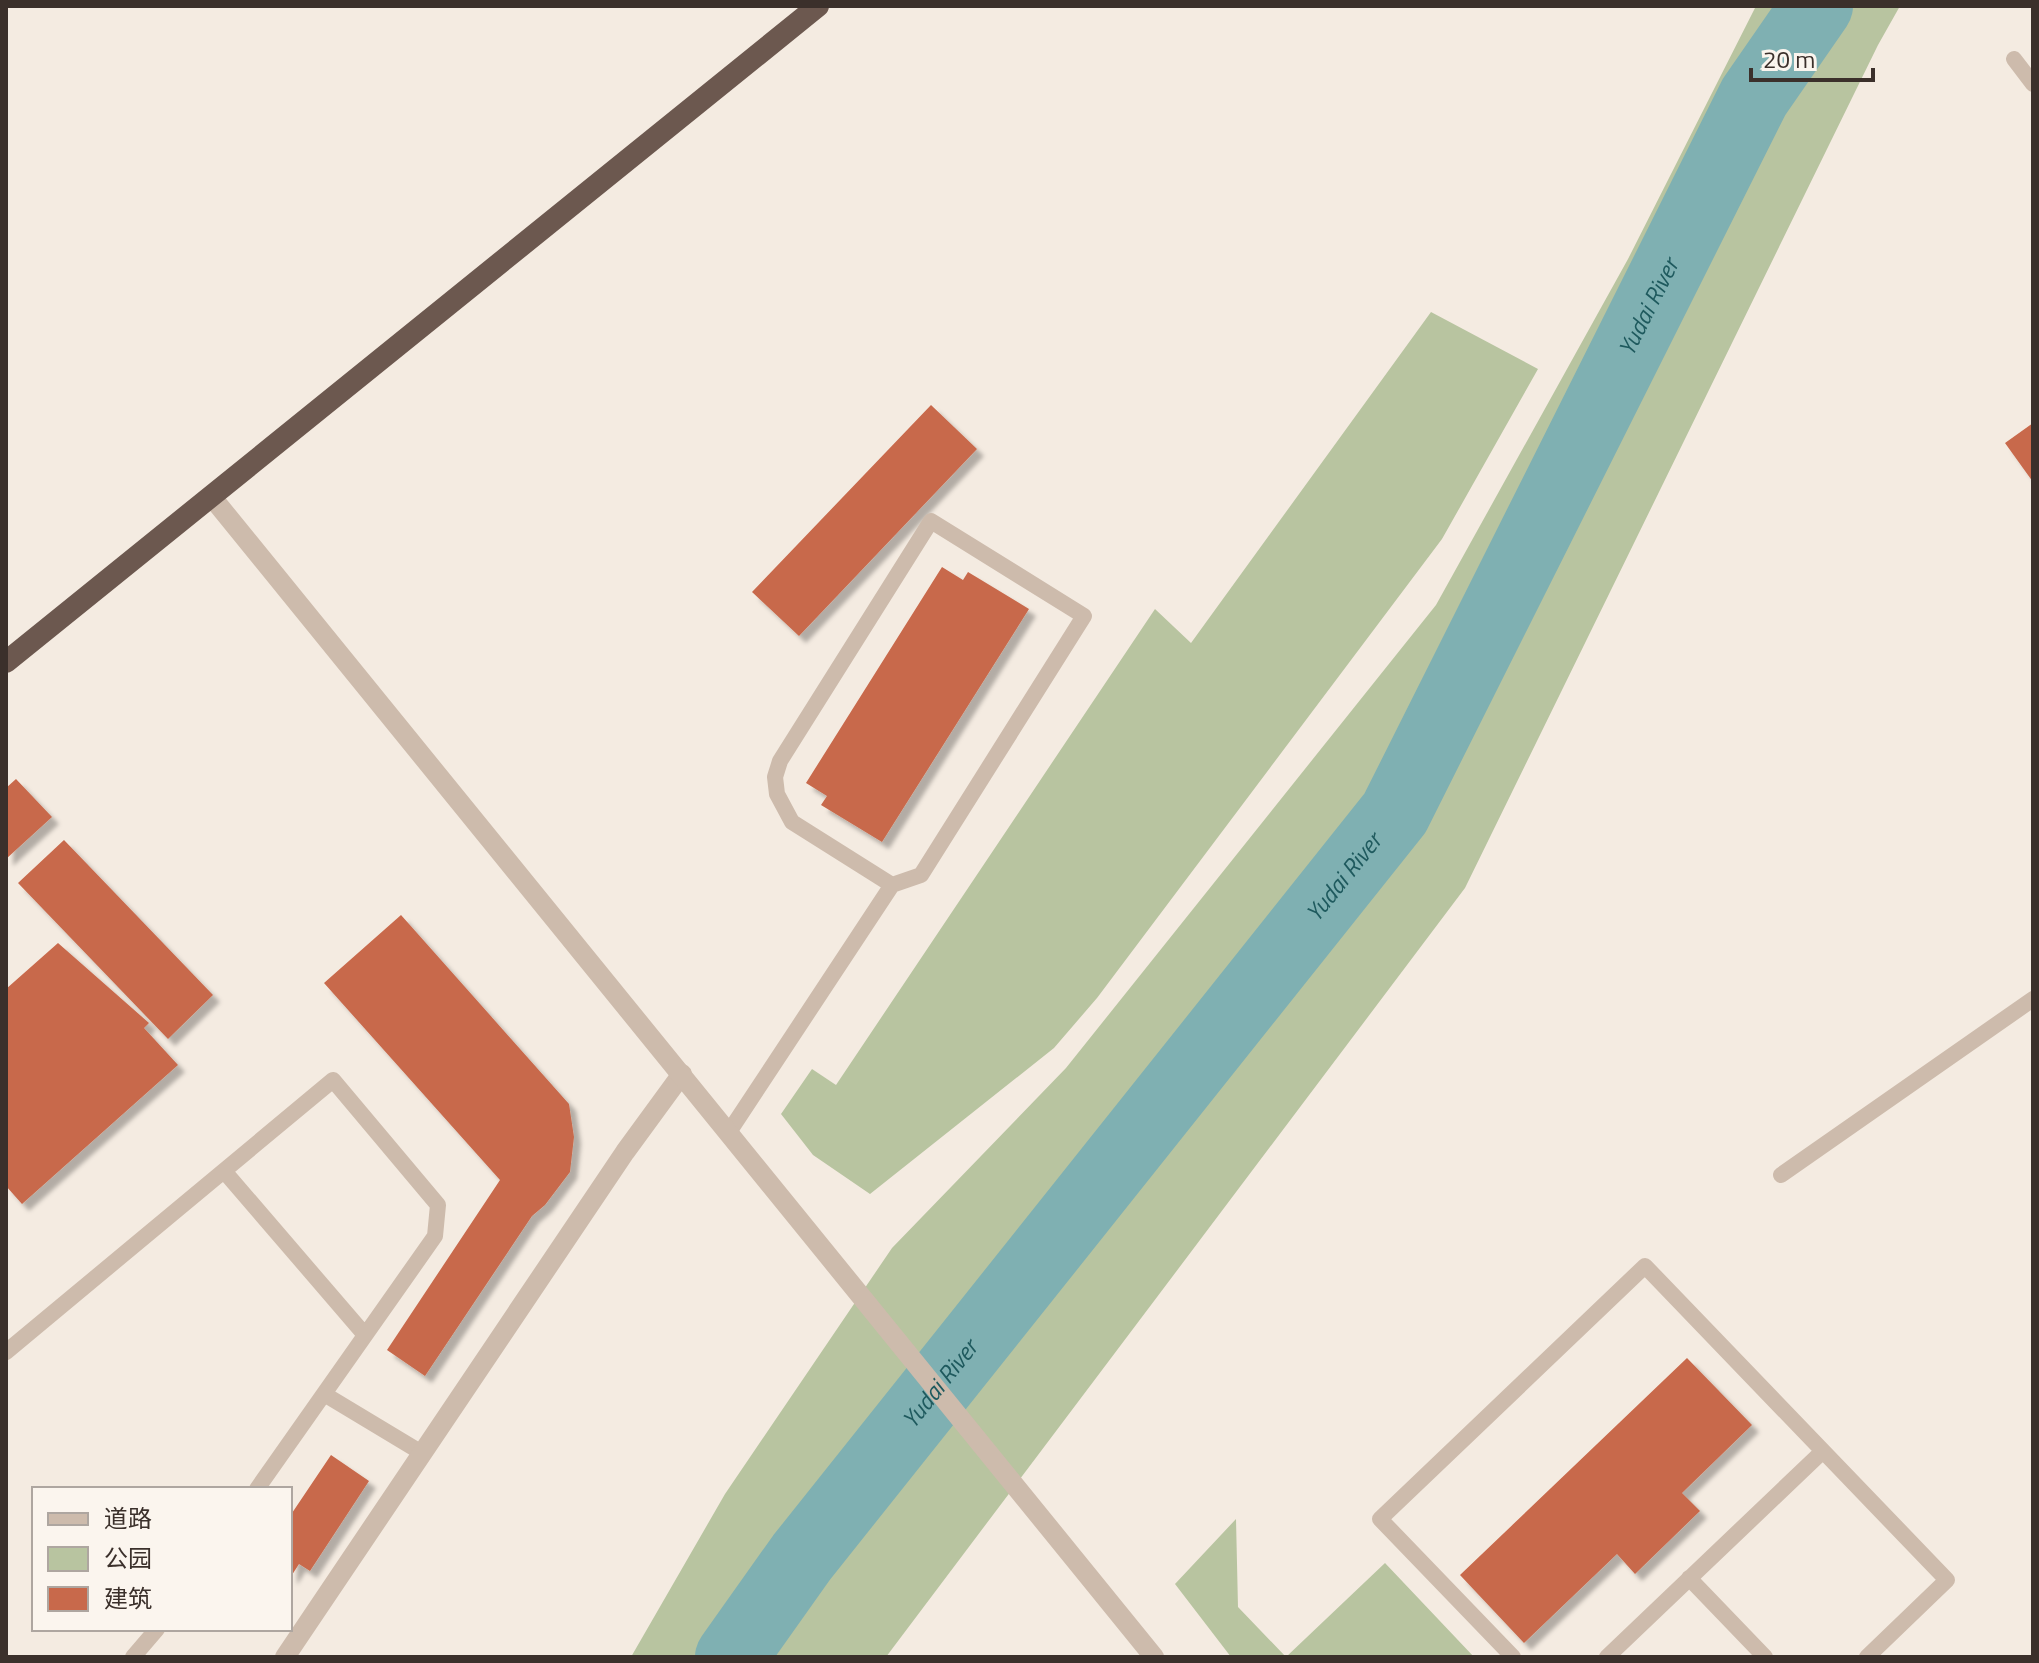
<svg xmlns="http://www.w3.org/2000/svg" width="2039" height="1663" viewBox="0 0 2039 1663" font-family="'Titillium Web','Noto Sans SC',sans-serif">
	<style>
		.green { fill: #b8c4a0 }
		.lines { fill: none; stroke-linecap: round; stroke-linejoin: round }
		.river { stroke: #7fb0b2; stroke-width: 72 }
		.building { fill: #c8694b; filter: url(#shadow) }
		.service { stroke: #cdbbac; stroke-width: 16 }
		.minor { stroke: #cdbbac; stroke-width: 20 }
		.tertiary { stroke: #cdbbac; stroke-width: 20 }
		.trunk { stroke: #6c584f; stroke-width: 22 }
		.labels { text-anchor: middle; stroke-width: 6; stroke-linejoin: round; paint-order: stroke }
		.water-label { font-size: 24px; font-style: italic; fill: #1f5a5e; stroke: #fbf5ee }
	</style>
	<defs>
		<filter id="shadow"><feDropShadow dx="7" dy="7" stdDeviation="2" flood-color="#0004"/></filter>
	</defs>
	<rect width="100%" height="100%" fill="#f4ebe1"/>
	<path class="green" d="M1756,6H1900L1878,45L1465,888L886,1657H631L725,1494L892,1248L1066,1068L1436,605L1628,259Z
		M1431,312L1538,369L1442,539L1097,998L1054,1048L870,1194L813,1155L781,1114L812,1069L836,1085L1155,609L1191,643Z
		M1236,1519L1238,1607L1286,1657H1231L1175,1584Z
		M1385,1563L1474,1657H1286Z"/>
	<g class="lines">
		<path class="river" id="s1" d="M731,1657L802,1557L1395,813L1754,97L1817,6"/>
	</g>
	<path class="building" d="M931,405L977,449L799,636L752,592Z
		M2033,423V482L2005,443Z
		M942,567L963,580L968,572L1029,609L882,842L821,805L827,796L806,783Z
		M16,779L52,817L6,859V788Z
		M64,840L213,995L168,1039L18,883Z
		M401,915L569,1104L574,1137L570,1172L545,1205L532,1216L425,1376L387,1350L500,1180L324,983Z
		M58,943L149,1023L144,1028L178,1065L22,1204L6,1186V989Z
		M1687,1358L1752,1425L1682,1493L1700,1511L1635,1574L1617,1554L1524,1643L1460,1575Z
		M331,1455L369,1481L310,1571L299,1564L290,1578V1516Z"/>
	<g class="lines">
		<path class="service" d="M2014,59L2033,84
			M931,521L1084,616L921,875L892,885L792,822L777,794L775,777L780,761Z
			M729,1132L892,885
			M224,1171L365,1335
			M1781,1175L2033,999
			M6,1352L333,1080L438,1205L435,1236L257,1489
			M324,1394L422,1453
			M1689,1578L1765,1657
			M133,1657L157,1629
			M1513,1657L1380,1519L1645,1266L1947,1580L1867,1657
			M1607,1657L1823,1451"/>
		<path class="minor" d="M285,1657L625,1152L682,1074"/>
		<path class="tertiary" d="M211,496L1154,1657"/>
		<path class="trunk" d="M6,662L818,6"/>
	</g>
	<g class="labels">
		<g class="water-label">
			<text dy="8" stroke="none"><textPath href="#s1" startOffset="1640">Yudai River</textPath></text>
			<text dy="8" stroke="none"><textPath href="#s1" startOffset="992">Yudai River</textPath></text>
			<text dy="8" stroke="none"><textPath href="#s1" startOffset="344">Yudai River</textPath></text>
		</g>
	</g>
	<rect width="2039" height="1663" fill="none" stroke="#3b302b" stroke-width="16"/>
	<rect x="32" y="1487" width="260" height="144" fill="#fbf5ee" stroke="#aea6a0" stroke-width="2"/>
	<rect x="48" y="1513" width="40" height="12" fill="#cdbbac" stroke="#aea6a0" stroke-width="2"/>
	<text x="104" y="1527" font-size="24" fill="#3b302b">道路</text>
	<rect x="48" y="1547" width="40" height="24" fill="#b8c4a0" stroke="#aea6a0" stroke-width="2"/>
	<text x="104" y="1567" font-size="24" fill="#3b302b">公园</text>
	<rect x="48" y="1587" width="40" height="24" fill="#c8694b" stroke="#aea6a0" stroke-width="2"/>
	<text x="104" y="1607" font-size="24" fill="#3b302b">建筑</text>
	<path d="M1751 68v12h122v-12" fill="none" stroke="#3b302b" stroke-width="4"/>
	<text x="1763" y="68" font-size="24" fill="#3b302b" stroke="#fbf5ee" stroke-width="6" paint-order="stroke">20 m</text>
</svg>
